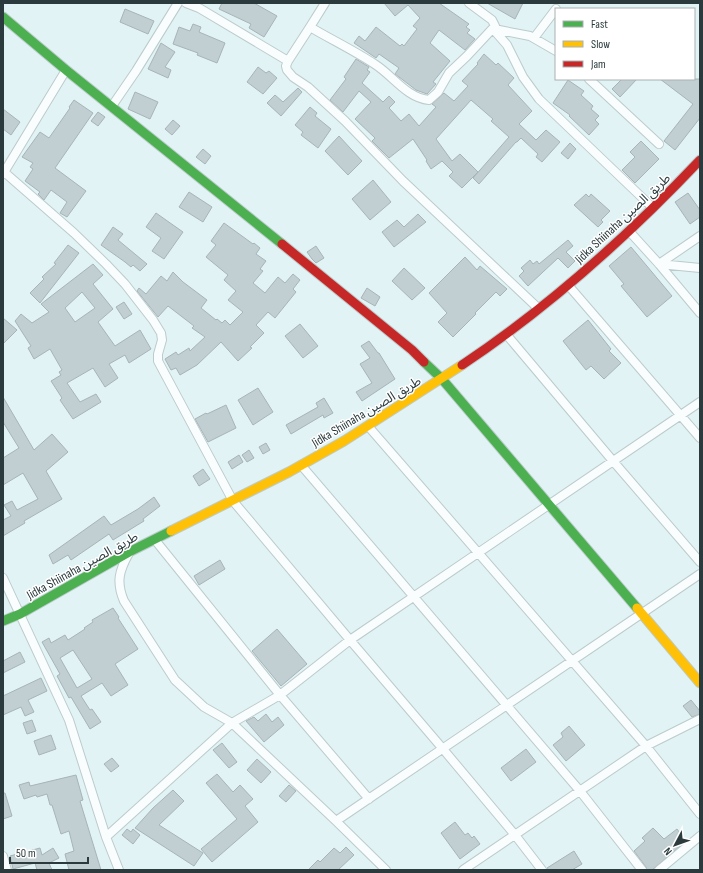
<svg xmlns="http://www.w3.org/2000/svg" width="703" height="873" viewBox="0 0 703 873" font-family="'Sofia Sans Condensed','Noto Sans Arabic',sans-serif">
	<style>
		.building { fill: #c1cfd3; stroke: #a7b4b8; fill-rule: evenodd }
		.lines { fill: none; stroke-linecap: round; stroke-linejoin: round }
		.street-casing { stroke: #bccbcc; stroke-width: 10 }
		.fast-casing { stroke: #bccbcc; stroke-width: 11 }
		.slow-casing { stroke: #bccbcc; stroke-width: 11 }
		.jam-casing { stroke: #bccbcc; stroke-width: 11 }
		.street { stroke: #fafdfe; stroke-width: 8 }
		.fast { stroke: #4caf50; stroke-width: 9 }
		.slow { stroke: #ffc107; stroke-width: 9 }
		.jam { stroke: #c62828; stroke-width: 9 }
		.labels { text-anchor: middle; stroke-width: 3; stroke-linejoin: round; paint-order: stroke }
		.street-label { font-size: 13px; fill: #2b3b3d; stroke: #fff }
	</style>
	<rect width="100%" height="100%" fill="#e1f3f5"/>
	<path class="building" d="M222,3H254L277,16L264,37L249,28L251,24L219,9Z
		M384,3H439L469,24L466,27L470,30L467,33L475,39L465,50L439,30L430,43L450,61L433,82L436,84L427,94L416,90L403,80L395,74L399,68L379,54L376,58L354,43L359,36L365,41L376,27L400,46L402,44L404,46L417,29L413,26L420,18L408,5L395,16Z
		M487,3H523L515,19Z
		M125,9L154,21L148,34L120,22Z
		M193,24L201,27L199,32L225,43L217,63L197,55L198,53L173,44L179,27L190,31Z
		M161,43L175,52L165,67L171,70L168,78L148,69Z
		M484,54L496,65L498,63L514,78L508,85L532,111L519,124L536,140L546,130L560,142L542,162L536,157L538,154L521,138L517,142H516L479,184L473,178L509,137L491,121L493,119L471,100L436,139L452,161L460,154L478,172L462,188L449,176L453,172L442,161L431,169L426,161L427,160L413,139L389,158L372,141L375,138L355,119L371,102L359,91L343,112L330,100L346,79L344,77L356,59L369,67L367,70L370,72L362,83L383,102L389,96L395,102L389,108L401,121L409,114L419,126L436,107L432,104L444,93L454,101L468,86L462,81L478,64L477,63Z
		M258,67L266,73L269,71L277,78L263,94L247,82Z
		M622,79H637L620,97L612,89Z
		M660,79H700V118L675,150L664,141L693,104Z
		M568,80L584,91L581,95L593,106L591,109L599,116L595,120L599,124L589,135L569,116L570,115L553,103Z
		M298,88L302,92L281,116L267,103L275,95L283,102Z
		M135,92L158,102L150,119L128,109Z
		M74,100L93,113L55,168L86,191L67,217L60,213L67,202L51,190L44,200L38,194L40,192L25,181L33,169L30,167L33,163L22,157L40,132L49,138L70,108L69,107Z
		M310,107L317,113L315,116L331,129L318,148L301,135L303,132L295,125Z
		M3,109L20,122L11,135L3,129Z
		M98,112L105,117L98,126L91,121Z
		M173,120L180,126L172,135L165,129Z
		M339,136L362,161L348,175L325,151Z
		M641,141L659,159L635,183L622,170L635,157L630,152Z
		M570,143L576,149L568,159L561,153Z
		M203,149L211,156L205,164L196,157Z
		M373,180L391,202L370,220L352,199Z
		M189,192L212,207L203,222L179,207Z
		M688,193L700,210V217L690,224L675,202Z
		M586,194L589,197L591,194L610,211L601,220L603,222L598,227L574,205Z
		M156,213L183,232L164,259L152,251L161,238L146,227Z
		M418,214L426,222L394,247L382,232L397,220L404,227Z
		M224,223L253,244L254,243L260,248L256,254L266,261L260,269L263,271L253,283L265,293L278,277L285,283L293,274L300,280L293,289L296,292L275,318L268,312L256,325L264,333L250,347L252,348L238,361L221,342L197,365L180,375L176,368L171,370L165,359L176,352L178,355L189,348L190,351L205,337L192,328L194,326L168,306L158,317L137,291L139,288L146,294L161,276L167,281L173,272L183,282L207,300L201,308L216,320L217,319L222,323L225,320L230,325L243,312L228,300L236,291L224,280L228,275L206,257L216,245L211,241Z
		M113,227L123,234L118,240L147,264L140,271L133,265L131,267L125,262L101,245Z
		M568,240L573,246L566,252L575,261L568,268L558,258L528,286L519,276L524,271L521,268L530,260L533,264L537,261L539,264Z
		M68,245L79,253L40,303L30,293L44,279L42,277L56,264L54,263Z
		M316,246L324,258L316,263L312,259L307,252Z
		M631,247L672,296L647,317L621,286L624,284L609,266Z
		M465,257L477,270L480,266L507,289L500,296L496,292L475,313L476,314L453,337L438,322L447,313L429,293Z
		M93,264L103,275L93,284L113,309L98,322L115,346L140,330L151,349L129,363L125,355L109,364L118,378L105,387L93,368L67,383L80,402L96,394L101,402L73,419L60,400L62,398L51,381L61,375L59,372L62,370L50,349L34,359L28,348L31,346L15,321L21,314L32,323L49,312L41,304ZM82,292L95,308L75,322L65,308Z
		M404,268L425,288L412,300L392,281Z
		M367,288L380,297L375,306L361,298Z
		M124,302L132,314L124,319L116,307Z
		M3,318L17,330L3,344Z
		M588,320L611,349L609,351L621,363L604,379L591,366L586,370L563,341Z
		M300,324L318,346L303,358L285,336Z
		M369,341L378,353H379L395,379L362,401L356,392L372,383L360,364L370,358L361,346Z
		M258,388L273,412L253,425L238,400Z
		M3,397L34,450L52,434L68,452L46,471L62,499L24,521L25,523L3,536V520L11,516L4,505L12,501L17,510L38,499L23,473L3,485V458L19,448L3,422Z
		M324,398L333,413L324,418L323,415L291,434L286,425L318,407L316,403Z
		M226,405L236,428L208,442L195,419L206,413L207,414Z
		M266,443L270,450L263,454L259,447Z
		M249,450L254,458L247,462L242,455Z
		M239,455L243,462L232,469L228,462Z
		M203,469L210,479L199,486L193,476Z
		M154,497L160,506L143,519L144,521L113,540L109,534L71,560L68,555L53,564L49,555L104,516L111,525L138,509Z
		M220,560L225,569L199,585L194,576Z
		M113,608L119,617L118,618L138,649L115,664L128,685L111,696L102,683L81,696L90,710L92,709L101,722L90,729L71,697L69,698L57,676L60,674L42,642L49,638L51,643L65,635L68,640L85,629L84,628L93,622L92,620ZM73,650L92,679L77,688L60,658Z
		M277,629L307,664L281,686L252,651Z
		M20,652L25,662L3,673V661Z
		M41,678L47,691L28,700L34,712L25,716L21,707L3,715V696Z
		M691,700L700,711V714L692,717L683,706Z
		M266,714L272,722L278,717L284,725L264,742L246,721L254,717L258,721Z
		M32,720L36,731L27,734L23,723Z
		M569,726L585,745L566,761L553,745L563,737L561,733Z
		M51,735L56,749L39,755L34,741Z
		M222,743L237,762L229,768L213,750Z
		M526,749L536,762L511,781L501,768Z
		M112,758L119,766L111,772L104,764Z
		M257,759L271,772L261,783L247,770Z
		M217,774L233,792L240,785L253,799L245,806L258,822L212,862L201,849L237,819L206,783Z
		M76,775L83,800L80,801L101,870H69L65,854L74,851L69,831L61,834L52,805H50L47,794L37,797L36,795L24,799L19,785L29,782L30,786Z
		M289,785L296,791L286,802L279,796Z
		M173,790L184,801L159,825L203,853L194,866L135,828L153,808Z
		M3,793H5L12,816L3,819Z
		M455,822L465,835L468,833L472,838L474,836L480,844L460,859L441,833Z
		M653,828L664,839L677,829L686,841L652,870H647L646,867L634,851L645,841L642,838Z
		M127,829L131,832L133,829L140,835L133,844L122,835Z
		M346,847L354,855L338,870H308L318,860L320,862L334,848L340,853Z
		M40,848L42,855L53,848L59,858L49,863L52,870H37L35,863L13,869L10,856Z
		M574,851L582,864L572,870H547V868Z"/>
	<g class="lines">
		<g class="street-casing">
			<path id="street" d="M186,3L199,8L288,61L286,66L287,70L293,77L308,87L345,121L403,181L539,309
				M310,27C332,40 355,51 376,65C393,76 407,98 429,100L438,92L449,73L467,56L495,26L492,20L469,3
				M493,29L507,45L523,77L539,99L653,208
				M494,29L530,36L556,51
				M534,38L556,9
				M288,61L310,27L325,3
				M589,79L659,144
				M112,106L136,71L178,3
				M3,171L74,233L106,264L125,284L153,320L161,333L162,340L158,354V361L233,501L350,640L443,749L515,835L542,870
				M3,174L66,70
				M629,231L659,264L700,313
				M659,264L700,236
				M659,264L700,268
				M568,285L700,438
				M506,334L613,461L700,562
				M368,426L646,746L700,814
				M301,465L580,791L642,870
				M155,540L280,695L369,799
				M3,578L69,720L106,837L119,870
				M336,821L700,574
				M106,837L232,723L204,707L175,680L124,601C116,582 119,571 129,553
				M3,856L7,870
				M386,870L336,821L232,723L280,695L350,640L700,402
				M463,870L646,746L700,719
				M659,870L700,836"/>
		</g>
		<g class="fast-casing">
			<path id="fast" d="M3,17L66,70L282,244
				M424,362L442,379L637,608
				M3,621L20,614L129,552L171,531"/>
		</g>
		<g class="slow-casing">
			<path id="slow" d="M171,531L289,472L344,441L462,365
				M637,608L700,683"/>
		</g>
		<g class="jam-casing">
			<path id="jam" d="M282,244L412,350L424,362
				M462,365C549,307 628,236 700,160"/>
		</g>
		<use href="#street" class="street"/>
		<use href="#fast" class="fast"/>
		<use href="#slow" class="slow"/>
		<use href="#jam" class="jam"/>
	</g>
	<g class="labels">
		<g class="street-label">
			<text transform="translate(622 218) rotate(-43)" y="5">Jidka Shiinaha طريق الصين</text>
			<text transform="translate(366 411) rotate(-31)" y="5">Jidka Shiinaha طريق الصين</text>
			<text transform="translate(82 565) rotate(-29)" y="5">Jidka Shiinaha طريق الصين</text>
		</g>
	</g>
	<rect width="703" height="873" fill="none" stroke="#2b3b3d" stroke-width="8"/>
	<rect x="555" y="8" width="140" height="72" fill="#ffffff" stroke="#aab1b1"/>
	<rect x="563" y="21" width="20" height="6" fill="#4caf50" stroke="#aab1b1"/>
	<text x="591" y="28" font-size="12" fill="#2b3b3d">Fast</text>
	<rect x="563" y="41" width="20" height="6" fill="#ffc107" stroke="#aab1b1"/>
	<text x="591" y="48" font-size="12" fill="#2b3b3d">Slow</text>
	<rect x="563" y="61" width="20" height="6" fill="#c62828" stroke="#aab1b1"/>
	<text x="591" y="68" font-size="12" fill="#2b3b3d">Jam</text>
	<g transform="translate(675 845) rotate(229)" stroke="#ffffff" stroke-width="3" paint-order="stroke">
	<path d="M0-3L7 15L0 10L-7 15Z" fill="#2b3b3d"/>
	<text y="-6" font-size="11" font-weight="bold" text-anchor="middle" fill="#2b3b3d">N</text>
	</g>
	<path d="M10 857v6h78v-6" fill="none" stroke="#2b3b3d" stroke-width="2"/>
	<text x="16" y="857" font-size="12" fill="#2b3b3d" stroke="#ffffff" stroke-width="3" paint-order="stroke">50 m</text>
</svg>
